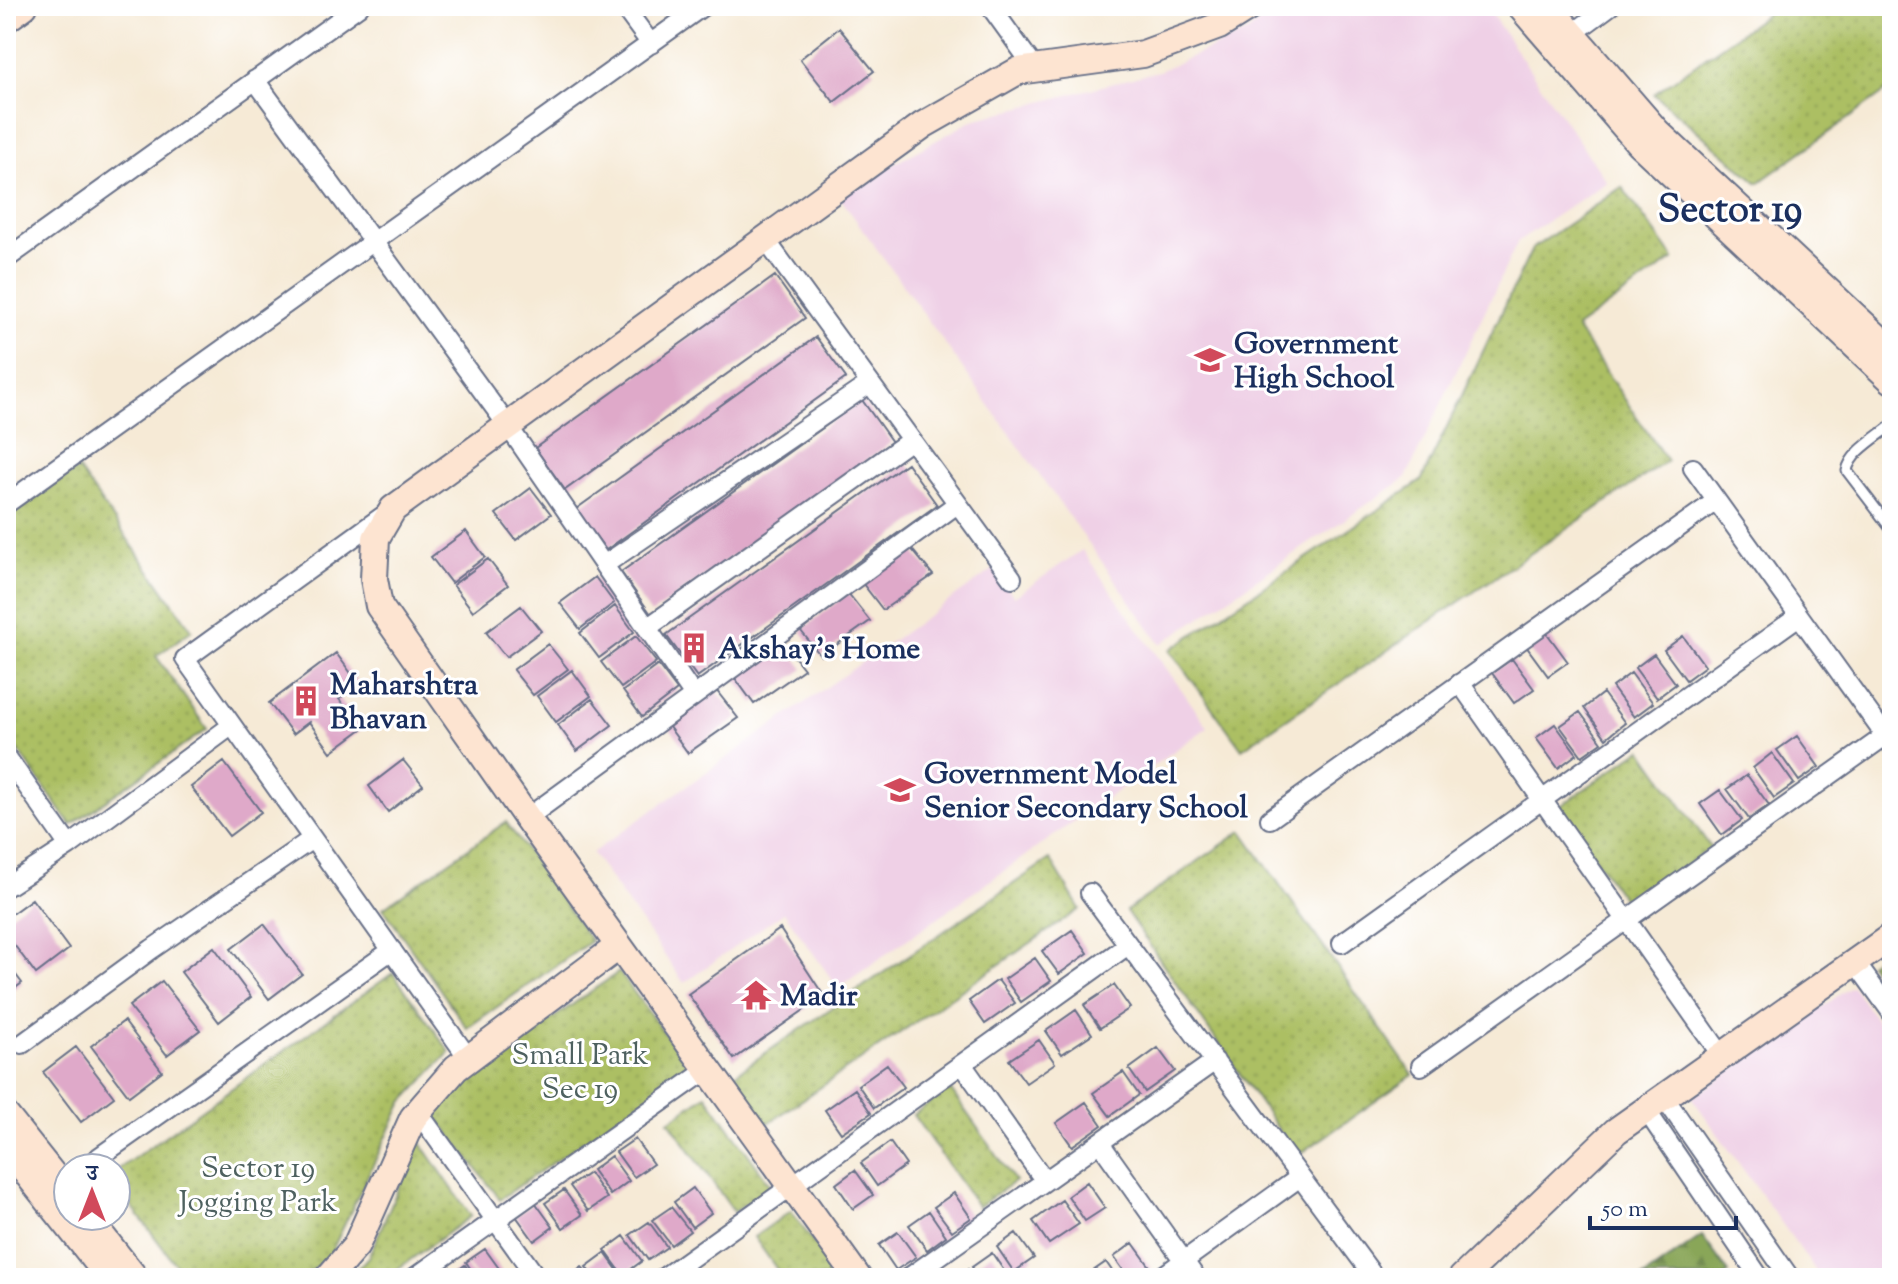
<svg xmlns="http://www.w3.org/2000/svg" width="1898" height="1284" viewBox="0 0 1898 1284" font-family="'Sorts Mill Goudy','Noto Serif Devanagari',serif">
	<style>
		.built { fill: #efd0e6 }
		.forest { fill: url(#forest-firs); stroke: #526a5c; stroke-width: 2 }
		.park { fill: url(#park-dots); stroke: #647760; stroke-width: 2 }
		.building { fill: #dfa9c9 }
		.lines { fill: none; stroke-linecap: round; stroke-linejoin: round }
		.lane-casing { stroke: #687088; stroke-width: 13 }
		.street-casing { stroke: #687088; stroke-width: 22 }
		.secondary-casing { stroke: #687088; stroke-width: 30 }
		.lane { stroke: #fff; stroke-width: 9 }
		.street { stroke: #fff; stroke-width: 18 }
		.secondary { stroke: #fde4d1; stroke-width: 26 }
		.labels { text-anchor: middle; stroke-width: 6; stroke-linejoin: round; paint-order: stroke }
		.poi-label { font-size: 30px; font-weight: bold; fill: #1b2f5e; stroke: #fff; text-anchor: start }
		.park-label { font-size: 30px; fill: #4e6160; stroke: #fff }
		.district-label { font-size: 38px; font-weight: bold; fill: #1b2f5e; stroke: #fff }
	</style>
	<defs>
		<pattern id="forest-firs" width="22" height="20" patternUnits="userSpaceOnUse" patternTransform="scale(2)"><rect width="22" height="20" fill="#89a659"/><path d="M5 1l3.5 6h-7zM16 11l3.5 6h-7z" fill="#6f884d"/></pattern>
		<pattern id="park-dots" width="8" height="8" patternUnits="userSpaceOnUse" patternTransform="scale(2)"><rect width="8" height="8" fill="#acbf63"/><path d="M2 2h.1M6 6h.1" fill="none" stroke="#93a458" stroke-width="1.8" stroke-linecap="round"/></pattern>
	</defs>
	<rect width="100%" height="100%" fill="#fff"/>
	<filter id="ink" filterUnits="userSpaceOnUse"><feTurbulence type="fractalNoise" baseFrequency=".0125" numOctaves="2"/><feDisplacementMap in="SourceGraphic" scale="16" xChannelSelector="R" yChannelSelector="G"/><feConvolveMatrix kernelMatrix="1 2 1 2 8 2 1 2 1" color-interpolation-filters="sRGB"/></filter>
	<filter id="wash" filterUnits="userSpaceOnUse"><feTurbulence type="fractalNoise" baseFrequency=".006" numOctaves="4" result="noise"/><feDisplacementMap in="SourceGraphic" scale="32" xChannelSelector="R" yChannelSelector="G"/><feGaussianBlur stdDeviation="1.8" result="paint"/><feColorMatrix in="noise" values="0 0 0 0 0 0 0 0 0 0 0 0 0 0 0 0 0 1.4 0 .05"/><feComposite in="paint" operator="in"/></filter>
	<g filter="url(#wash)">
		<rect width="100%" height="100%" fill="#f6ead6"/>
		<path class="built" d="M1281,6H1486L1607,182L1518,241L1406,478L1161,644L838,195L973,120L1159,71L1246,33Z
			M1082,550L1208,727L838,988L784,912L684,983L592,853L994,569L1014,597Z
			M1852,986L1892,1044V1278H1821L1692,1098Z"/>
		<path class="forest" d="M1702,1236L1729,1273L1721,1278H1642Z"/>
		<path class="park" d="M1778,6H1892V87L1758,183L1654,94Z
			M1622,187L1674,259L1576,328L1667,461L1242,749L1170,650L1421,481L1532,249Z
			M78,469L192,630L156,656L207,729L71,825L6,733V519Z
			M1642,749L1711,848L1628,906L1559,807Z
			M506,822L591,941L467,1028L383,908Z
			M1242,831L1413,1075L1297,1156L1126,911Z
			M1050,859L1080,909L764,1126L732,1076Z
			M1892,947V995L1869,963Z
			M619,972L690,1068L500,1199L435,1115L465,1080Z
			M393,973L450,1052L403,1102L328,1259L301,1278H186L116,1186V1171Z
			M950,1089L1015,1181L978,1207L913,1115Z
			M706,1095L771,1186L734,1212L669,1121Z
			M419,1140L471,1216L385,1278H349L369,1256Z
			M791,1211L839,1278H783L754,1237Z"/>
		<g id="blocks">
			<path class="building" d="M839,28L874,71L834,102L800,59Z
				M775,276L805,318L565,490L535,448Z
				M816,337L846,378L606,550L576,509Z
				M862,400L892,442L651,614L621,572Z
				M907,463L937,505L697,677L666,635Z
				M531,488L551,514L516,540L496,514Z
				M466,531L485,557L451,583L431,557Z
				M910,547L933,575L883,610L863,584Z
				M488,559L508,585L473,611L453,585Z
				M595,577L614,603L580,629L560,603Z
				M848,593L870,621L821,656L801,631Z
				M521,606L541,631L506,657L486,632Z
				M615,606L634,632L599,658L580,633Z
				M1546,632L1568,662L1548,676L1526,646Z
				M636,636L656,662L621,688L601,662Z
				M1683,636L1705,666L1686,680L1664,650Z
				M782,641L804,669L754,704L735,678Z
				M548,644L568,669L533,695L513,670Z
				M336,653L359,684L339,699L362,729L331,752L309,722L293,734L269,703Z
				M1654,654L1676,684L1657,698L1635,668Z
				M1512,659L1534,689L1514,703L1492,673Z
				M658,665L677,690L642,717L623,691Z
				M572,670L591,696L556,722L537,696Z
				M1631,673L1653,703L1634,717L1612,687Z
				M716,690L738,718L688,753L669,727Z
				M1603,693L1625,723L1606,738L1584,708Z
				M592,699L612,725L577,751L558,725Z
				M1580,712L1602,742L1582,756L1560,726Z
				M1555,724L1577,754L1558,768L1536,738Z
				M1797,736L1819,767L1799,781L1777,750Z
				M1772,753L1794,784L1774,798L1753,768Z
				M403,760L423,785L388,812L369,786Z
				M224,762L261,812L229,836L191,787Z
				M1747,775L1769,805L1749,819L1727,789Z
				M1720,790L1742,820L1722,835L1700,804Z
				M32,899L69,949L36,974L6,934V918Z
				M264,924L302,974L269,999L231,949Z
				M780,929L824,996L734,1059L688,994Z
				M1072,930L1088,953L1059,974L1042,951Z
				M214,947L251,997L219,1022L181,972Z
				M1035,958L1051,981L1021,1002L1005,979Z
				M6,962L22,983L6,995Z
				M998,980L1015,1003L985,1024L969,1001Z
				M162,981L200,1030L167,1055L129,1006Z
				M1114,985L1130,1008L1100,1028L1084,1005Z
				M1076,1010L1092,1034L1062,1054L1046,1031Z
				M124,1021L162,1071L129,1096L91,1046Z
				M1039,1040L1055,1063L1026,1083L1009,1060Z
				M76,1047L114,1097L81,1122L43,1072Z
				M1158,1048L1175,1071L1145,1092L1129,1069Z
				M887,1064L904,1087L874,1108L858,1085Z
				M1123,1072L1139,1095L1110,1116L1093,1093Z
				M855,1089L871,1113L841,1133L825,1110Z
				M1086,1102L1102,1125L1072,1146L1056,1123Z
				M635,1139L653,1164L634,1177L616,1152Z
				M890,1142L906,1165L877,1186L861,1163Z
				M611,1156L629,1181L610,1195L592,1170Z
				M855,1170L873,1195L853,1209L836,1184Z
				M589,1173L607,1198L588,1211L570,1186Z
				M1087,1182L1105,1208L1085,1221L1068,1196Z
				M693,1188L711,1213L692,1227L674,1202Z
				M564,1190L582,1215L563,1228L545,1203Z
				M954,1193L971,1218L952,1231L934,1207Z
				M1062,1200L1079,1224L1049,1244L1033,1221Z
				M535,1202L553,1227L534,1241L516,1216Z
				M671,1207L690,1231L671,1245L652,1220Z
				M929,1211L946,1236L927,1250L909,1225Z
				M649,1222L667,1247L648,1260L630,1235Z
				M898,1232L916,1257L896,1270L879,1245Z
				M1016,1233L1034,1258L1014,1272L997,1247Z
				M624,1236L642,1261L623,1275L605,1250Z
				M1133,1243L1151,1268L1137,1278H1129L1114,1257Z
				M485,1249L503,1274L497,1278H477L466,1262Z
				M605,1253L623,1278H594L586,1267Z
				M992,1253L1009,1278H980L972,1267Z
				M1106,1262L1117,1278H1083Z
				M465,1265L474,1278H447Z
				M582,1267L591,1278H567Z
				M968,1269L975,1278H955Z"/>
		</g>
	</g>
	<g filter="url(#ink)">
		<use href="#blocks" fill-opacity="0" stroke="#687088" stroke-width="2"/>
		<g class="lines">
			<g class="lane-casing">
				<path id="lane" d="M1892,425C1878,437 1850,452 1847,471L1892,530"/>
			</g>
			<g class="street-casing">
				<path id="street" d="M623,6L651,44
					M990,6L1034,67
					M1564,40L1610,6
					M255,80L508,426L694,696
					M765,239L1012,578
					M6,259L359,6
					M1693,468L1892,745
					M6,504L703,6
					M387,513L185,659L469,1059
					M604,565L869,384
					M647,628L911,440
					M1460,683L1722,1056
					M6,756L69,846
					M527,818L957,504
					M1270,819L1716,501
					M6,887L69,846L231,726
					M1090,893L1375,1278
					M1342,943L1799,616
					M1855,962L1892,1013
					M22,1044L152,949L312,839
					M962,1064L1045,1181
					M1421,1066L1885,736
					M1664,1097L1790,1278
					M1646,1110L1760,1278
					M418,1112L537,1278
					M1100,1143L1196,1278
					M99,1157L392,950
					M414,1278L708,1069
					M663,1278L1128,945
					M908,1278L1215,1061
					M1160,1278L1300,1177"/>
			</g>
			<g class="secondary-casing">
				<path id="secondary" d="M1520,6L1638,142L1892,380
					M1548,6L1657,132L1892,351
					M6,19L24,6
					M6,1116L68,1194
					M6,1147L110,1278
					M86,1216L135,1278
					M328,1278L356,1246L413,1118L418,1112L456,1068L619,946
					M858,1278L527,818L379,606L374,579L376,538L393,509L923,125L1018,71L1143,54L1219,26L1251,6
					M1462,1278L1616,1131L1892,936"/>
			</g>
			<use href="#lane" class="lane"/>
			<use href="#street" class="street"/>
			<use href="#secondary" class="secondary"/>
		</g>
	</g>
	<defs>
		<g id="school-bare" transform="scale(2.4)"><path d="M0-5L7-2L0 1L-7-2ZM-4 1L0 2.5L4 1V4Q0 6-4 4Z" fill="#d1495b" stroke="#fff" stroke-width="2.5" paint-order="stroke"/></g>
		<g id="building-bare" transform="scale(2.4)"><path d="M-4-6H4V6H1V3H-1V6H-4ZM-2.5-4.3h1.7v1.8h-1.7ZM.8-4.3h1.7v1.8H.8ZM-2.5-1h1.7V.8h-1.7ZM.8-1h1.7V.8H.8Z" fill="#d1495b" stroke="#fff" stroke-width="2.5" paint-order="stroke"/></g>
		<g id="temple-bare" transform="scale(2.4)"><path d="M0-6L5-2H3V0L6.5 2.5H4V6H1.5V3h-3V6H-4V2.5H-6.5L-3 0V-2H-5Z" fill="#d1495b" stroke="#fff" stroke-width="2.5" paint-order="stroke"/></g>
	</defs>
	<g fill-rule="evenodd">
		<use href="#school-bare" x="1210" y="360"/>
		<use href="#building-bare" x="694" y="648"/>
		<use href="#building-bare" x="306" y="701"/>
		<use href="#school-bare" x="900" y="790"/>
		<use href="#temple-bare" x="756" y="995"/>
	</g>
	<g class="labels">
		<g class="poi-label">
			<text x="1234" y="353">Government<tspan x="1234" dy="34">High School</tspan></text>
			<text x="718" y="658">Akshay's Home</text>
			<text x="330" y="694">Maharshtra<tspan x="330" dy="34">Bhavan</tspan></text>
			<text x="924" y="783">Government Model<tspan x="924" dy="34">Senior Secondary School</tspan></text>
			<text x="780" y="1005">Madir</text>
		</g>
		<g class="park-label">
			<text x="580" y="1064">Small Park<tspan x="580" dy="34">Sec 19</tspan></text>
			<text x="258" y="1177">Sector 19<tspan x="258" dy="34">Jogging Park</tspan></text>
		</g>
		<g class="district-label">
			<text x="1730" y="221">Sector 19</text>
		</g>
	</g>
	<rect width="1898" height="1284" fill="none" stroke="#fff" stroke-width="32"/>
	<g transform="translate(92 1192)"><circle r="38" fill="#ffffff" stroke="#a4acbf" stroke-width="2"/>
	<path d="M0-6L14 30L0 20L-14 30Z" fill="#d1495b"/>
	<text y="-12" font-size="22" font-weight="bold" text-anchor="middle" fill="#1b2f5e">उ</text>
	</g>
	<path d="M1590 1216v12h146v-12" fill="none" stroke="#1b2f5e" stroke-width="4"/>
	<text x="1602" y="1216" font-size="24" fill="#1b2f5e" stroke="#ffffff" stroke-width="6" paint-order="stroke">50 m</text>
</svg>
